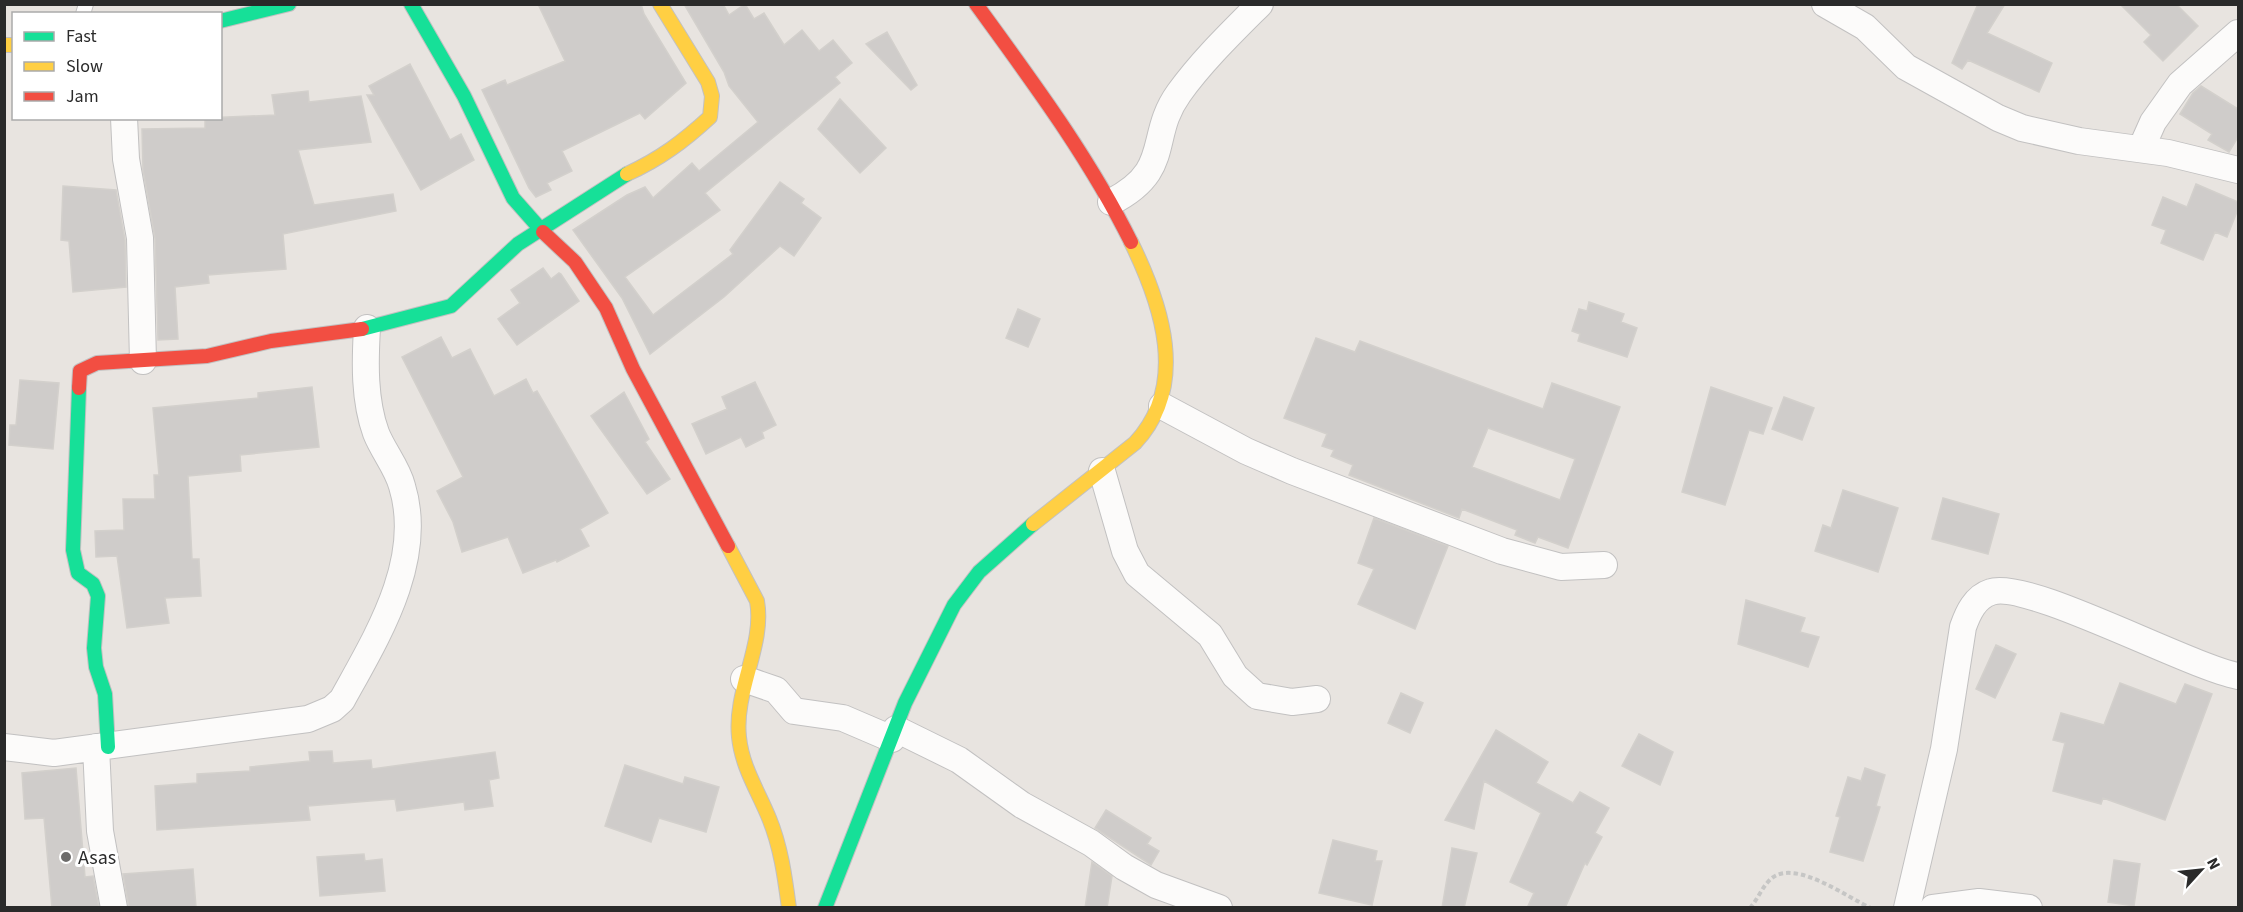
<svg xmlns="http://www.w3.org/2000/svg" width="2243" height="912" viewBox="0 0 2243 912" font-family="'Source Sans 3',sans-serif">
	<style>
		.building { fill: #cfccca; stroke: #d3d0cc; stroke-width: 1.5; fill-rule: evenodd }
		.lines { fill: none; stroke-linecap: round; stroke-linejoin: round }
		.lane-casing { stroke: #c2c1c1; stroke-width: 16 }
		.street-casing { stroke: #c2c1c1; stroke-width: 28 }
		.fast-casing { stroke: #c2c1c1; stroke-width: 16 }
		.slow-casing { stroke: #c2c1c1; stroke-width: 16 }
		.jam-casing { stroke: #c2c1c1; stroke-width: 16 }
		.path { stroke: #c6c6c5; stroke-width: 4; stroke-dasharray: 4.5 3; stroke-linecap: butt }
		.lane { stroke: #fcfbfa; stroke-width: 14 }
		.street { stroke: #fcfbfa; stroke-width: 26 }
		.fast { stroke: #16e098; stroke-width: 14 }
		.slow { stroke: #ffcf43; stroke-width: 14 }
		.jam { stroke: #f24e42; stroke-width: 14 }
		.poi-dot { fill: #6c6b6a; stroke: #fff; stroke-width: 2 }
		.labels { text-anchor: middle; stroke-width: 6; stroke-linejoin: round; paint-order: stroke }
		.poi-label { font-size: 20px; fill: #2a2a2a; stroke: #fff; text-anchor: start }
	</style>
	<rect width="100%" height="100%" fill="#e8e4e0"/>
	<path class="building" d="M538,4H641L644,14L686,83L645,119L640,113L562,151L572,171L547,183L551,190L536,197L529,188L482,90L505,80L507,85L565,61Z
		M684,4H723L729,15L745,4L754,19L764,13L784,45L802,30L819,51L833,40L852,63L835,77L840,83L705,193L720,210L625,277L653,315L733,254L730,250L780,182L804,199L801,203L821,218L794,256L780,246L724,297L650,354L622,298L573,230L627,195L645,187L653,198L692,163L699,171L758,122L729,86L724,72Z
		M1978,4H2005L1987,33L2052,63L2039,92L1968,60L1962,69L1952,63Z
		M2120,4H2176L2198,26L2163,61L2144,42L2151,35Z
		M887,32L917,85L911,90L866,44Z
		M410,64L450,140L461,134L474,160L421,190L367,95H374L369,86Z
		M2201,86L2238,109V137L2229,152L2208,140L2212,134L2180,114L2193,93Z
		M308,91L309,102L361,96L371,142L298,150L314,205L393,194L396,211L283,234L286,269L208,275L209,283L175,287L178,339L158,340L155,238L143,170L142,129L205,128V118L275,115L272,95Z
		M840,99L886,148L860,173L818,129Z
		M2196,184L2238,202V209L2227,237L2215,232L2203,260L2161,243L2166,230L2152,225L2163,197L2187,207Z
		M63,186L116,190L125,240L126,287L73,292L69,241L61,240Z
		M543,268L551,279L559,273L561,274L579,301L517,345L498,319L520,303L511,290Z
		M1589,302L1624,314L1621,322L1637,328L1627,357L1578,341L1580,334L1572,331L1579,309L1587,311Z
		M1018,309L1040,319L1028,347L1006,338Z
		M441,337L452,358L470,349L494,396L526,379L533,393L537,391L608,513L580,529L589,546L557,562L556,560L523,573L508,537L462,552L453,522L437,491L463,477L402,357Z
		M1316,338L1355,352L1360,341L1543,409L1552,383L1620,407L1568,548L1538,537L1535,543L1515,535L1517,530L1462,509L1459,518L1349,475L1353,465L1331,456L1334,450L1322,446L1327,434L1284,418ZM1488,428L1575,459L1560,500L1472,467Z
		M20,380L59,383L53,449L9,445L10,425H16Z
		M755,382L776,425L762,432L764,438L746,447L741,437L706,454L692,424L727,409L722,397Z
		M312,387L319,447L240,455L241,471L188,476L192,559H199L201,596L165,598L169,623L127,628L117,556L96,557L95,531L124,530L123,499H155L154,475H159L153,408L258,398V393Z
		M1711,387L1772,408L1763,434L1749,430L1725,505L1682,492Z
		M624,392L649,439L645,442L670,479L647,494L591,416Z
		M1784,397L1814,408L1802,440L1772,429Z
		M1843,490L1898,508L1878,572L1815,551L1823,525L1831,528Z
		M1943,498L1999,514L1988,554L1932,539Z
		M1374,518L1448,546L1415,629L1358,604L1374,569L1358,563Z
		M1746,600L1805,618L1800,632L1819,637L1808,667L1738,644Z
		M1996,645L2016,654L1995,698L1976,689Z
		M2120,683L2176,704L2185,684L2212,694L2165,820L2103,798L2101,804L2053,791L2065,743L2053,740L2061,713L2104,725Z
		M1401,693L1423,703L1410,733L1388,723Z
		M1496,730L1548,762L1536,783L1573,803L1580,792L1609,808L1595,833L1602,837L1587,865L1585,863L1565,908H1527L1534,893L1510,882L1541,813L1484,781L1474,829L1445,820Z
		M1639,734L1673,752L1660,785L1622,766Z
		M332,751L333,763L371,760L372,769L495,752L499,778L489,780L493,806L465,810L464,802L397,811L395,799L308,806L310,820L157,830L155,786L197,783V774L250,771V767L310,761L309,752Z
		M625,765L683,784L685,777L719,787L706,832L659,818L651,842L605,826Z
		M76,768L85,877L93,876L99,908H52L44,818L25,819L22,773Z
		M1865,768L1885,775L1876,806L1880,807L1863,861L1830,852L1840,817L1836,816L1848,777L1861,781Z
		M1106,810L1151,838L1147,844L1159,851L1151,865L1095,828Z
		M1333,840L1377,851L1375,861H1382L1372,905L1319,893Z
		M1452,848L1477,853L1464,908H1442Z
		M364,854L365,861L382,859L385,891L320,896L317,857Z
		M2114,860L2140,864L2134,906L2108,902Z
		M1092,862L1112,876L1107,908H1085Z
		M193,869L196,907L129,908L123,874Z"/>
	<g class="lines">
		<g class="lane-casing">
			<path id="lane" d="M83,14L86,4"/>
		</g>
		<g class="street-casing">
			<path id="street" d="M1825,4L1865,27L1906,67L1998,118L2022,128L2079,141L2168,153L2238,170
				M124,118L126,159L140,238L143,361
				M2141,149L2153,122L2180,84L2238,33
				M1111,202C1174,170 1147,137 1179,93C1202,61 1232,32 1260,4
				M1162,406L1246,451L1292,471L1502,551L1561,567L1604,565
				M1102,471L1125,551L1137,574L1210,635L1235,676L1257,696L1292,702L1317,699
				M744,679L776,690L794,711L843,718L892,739
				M896,729L959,760L1022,805L1091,843L1124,867L1156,885L1219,908
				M4,747L54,753L308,719L332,709L342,700C376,638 425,561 402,486C397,467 383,451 376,433C364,400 365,362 367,328
				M96,747L100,831L114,908
				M1907,908L1944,749L1963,627C1968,613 1975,597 1991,592C2026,579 2187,666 2238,676
				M1933,908L1979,902L2029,908"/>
		</g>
		<g class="fast-casing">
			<path id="fast" d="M411,4L464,96L513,198L543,232
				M220,21L289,4
				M362,329L451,306L518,244L627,174
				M79,388L73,550L78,573L93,584L98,596L94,648L96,667L105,694L108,747
				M825,908L905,703L954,605L979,572L1033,524"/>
		</g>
		<g class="slow-casing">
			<path id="slow" d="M4,45H14
				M627,174C660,159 684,141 710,117L712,96L708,82L660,4
				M1033,524L1135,443C1189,385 1162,305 1131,242
				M728,546L757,601C765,645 734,690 739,737C742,767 758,791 769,818C781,847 785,878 789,908"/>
		</g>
		<g class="jam-casing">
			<path id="jam" d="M976,4C1032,81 1089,157 1131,242
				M543,232L575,262L606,308L633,369L728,546
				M79,388L80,371L97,363L207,356L271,341L362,329"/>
		</g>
		<path class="path" d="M1750,908C1758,899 1763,885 1772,878C1796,859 1848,898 1871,908"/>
		<use href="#lane" class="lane"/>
		<use href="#street" class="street"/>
		<use href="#fast" class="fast"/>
		<use href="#slow" class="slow"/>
		<use href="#jam" class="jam"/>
	</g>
	<circle class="poi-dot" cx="66" cy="857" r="6"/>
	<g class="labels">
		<g class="poi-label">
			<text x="78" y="864">Asas</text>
		</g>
	</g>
	<rect width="2243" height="912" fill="none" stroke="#2a2a2a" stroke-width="12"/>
	<rect x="12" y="12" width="210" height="108" fill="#ffffff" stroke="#aaaaaa" stroke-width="1.5"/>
	<rect x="24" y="32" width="30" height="9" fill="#16e098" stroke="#aaaaaa" stroke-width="1.5"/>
	<text x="66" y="42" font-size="18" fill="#2a2a2a">Fast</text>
	<rect x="24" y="62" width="30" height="9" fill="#ffcf43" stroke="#aaaaaa" stroke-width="1.5"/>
	<text x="66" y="72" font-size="18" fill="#2a2a2a">Slow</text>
	<rect x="24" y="92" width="30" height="9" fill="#f24e42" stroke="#aaaaaa" stroke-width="1.5"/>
	<text x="66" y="102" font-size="18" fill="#2a2a2a">Jam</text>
	<g transform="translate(2201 870) rotate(63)" stroke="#ffffff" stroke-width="4.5" paint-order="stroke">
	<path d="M0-4.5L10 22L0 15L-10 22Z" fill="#2a2a2a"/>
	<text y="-9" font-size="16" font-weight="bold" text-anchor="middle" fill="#2a2a2a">N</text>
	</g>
</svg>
